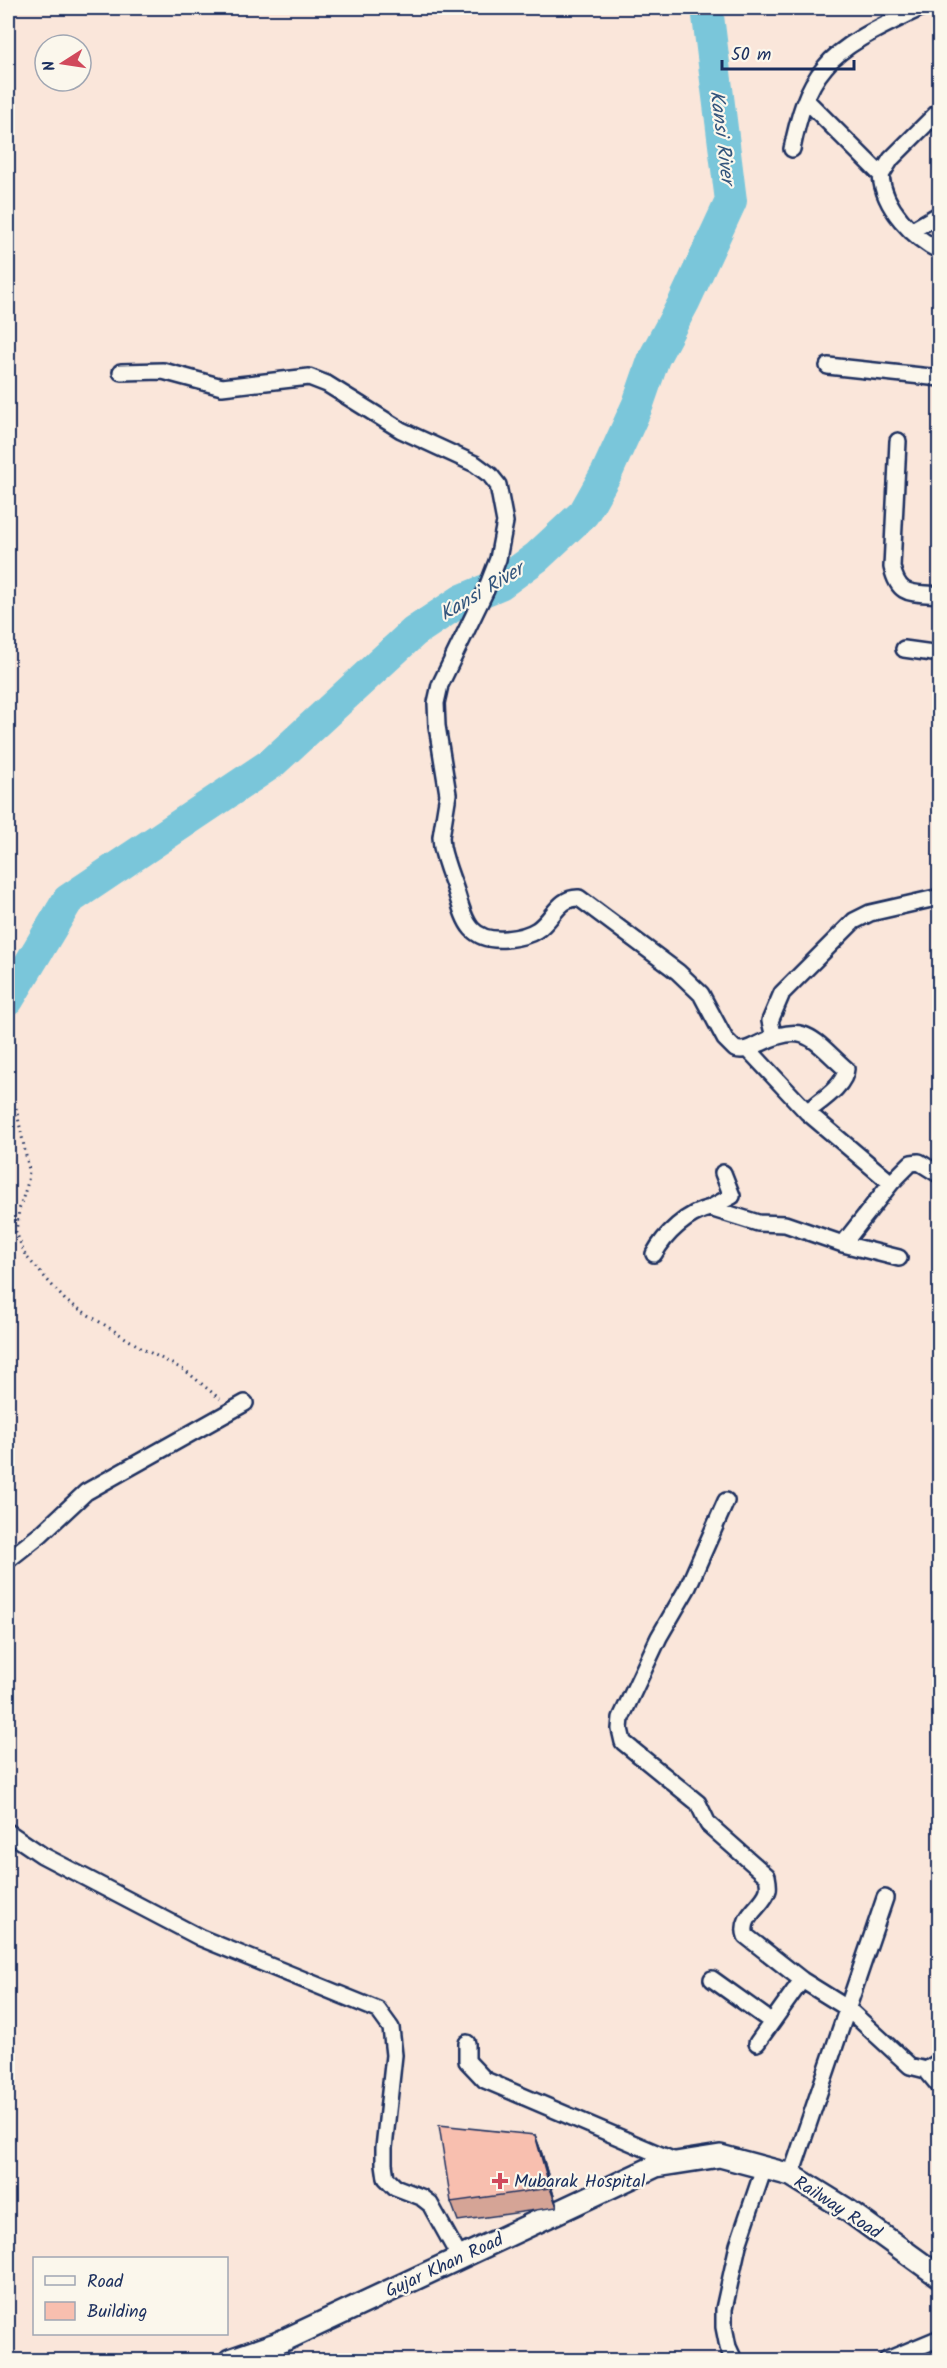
<svg xmlns="http://www.w3.org/2000/svg" width="947" height="2368" viewBox="0 0 947 2368" font-family="Kalam,sans-serif">
	<style>
		.lines { fill: none; stroke-linecap: round; stroke-linejoin: round }
		.river { stroke: #7ac6da; stroke-width: 32 }
		.minor-casing { stroke: #1b2f5e; stroke-width: 20 }
		.secondary-casing { stroke: #1b2f5e; stroke-width: 26 }
		.path { stroke: #1b2f5e; stroke-width: 3; stroke-dasharray: 1.5 4.5; stroke-linecap: butt }
		.minor { stroke: #fbf7ec; stroke-width: 15 }
		.secondary { stroke: #fbf7ec; stroke-width: 21 }
		.wall { fill: #d5a496; stroke: #1b2f5e; stroke-width: 1.5 }
		.shaded-wall { fill: #ae867a; stroke: #1b2f5e; stroke-width: 1.5 }
		.building { fill: #f8bfaf; stroke: #1b2f5e; stroke-width: 1.5 }
		.poi-dot { fill: #d1495b; stroke: #fbf7ec; stroke-width: 2 }
		.labels { text-anchor: middle; stroke-width: 4.5; stroke-linejoin: round; paint-order: stroke }
		.poi-label { font-size: 18px; fill: #1b2f5e; stroke: #fbf7ec; text-anchor: start }
		.street-label { font-size: 18px; fill: #1b2f5e; stroke: #fbf7ec }
		.water-label { font-size: 20px; font-style: italic; fill: #33557d; stroke: #fbf7ec }
	</style>
	<rect width="100%" height="100%" fill="#fae6da"/>
	<filter id="ink" filterUnits="userSpaceOnUse"><feTurbulence type="fractalNoise" baseFrequency=".0167" numOctaves="2"/><feDisplacementMap in="SourceGraphic" scale="12" xChannelSelector="R" yChannelSelector="G"/><feConvolveMatrix kernelMatrix="1 2 1 2 8 2 1 2 1" color-interpolation-filters="sRGB"/></filter>
	<g filter="url(#ink)">
		<g class="lines">
			<path class="river" d="M8,1000L68,900L272,763L414,632L462,600L500,584L537,557L584,513L607,472L638,404L654,358L684,302L731,201L707,8"/>
			<g class="minor-casing">
				<path id="minor" d="M806,100L881,175
					M940,110L891,159L881,175C883,207 913,238 940,251
					M792,149C798,120 805,90 825,67C846,41 890,23 920,8
					M911,231L940,214
					M828,366L940,378
					M121,372L163,371L222,387L309,377L327,384L401,430L475,464L490,475L498,485L505,522L498,559L486,590L440,685L436,703L437,726L448,794L441,837L442,847C445,862 451,876 456,891C465,921 469,942 506,939C516,938 528,936 537,930C553,920 558,897 579,898L678,972L701,994L725,1039L735,1049C745,1052 752,1047 761,1043C806,1021 813,1040 846,1069C845,1086 820,1101 807,1112
					M898,441L892,567C899,598 912,592 940,595
					M904,649L940,654
					M774,1037L770,1021L782,993L854,921L870,913L940,897
					M748,1049L807,1112L891,1183L911,1163L919,1162L940,1175
					M710,1208L732,1196L723,1173
					M843,1244L891,1183
					M654,1254C665,1234 687,1213 710,1208L758,1223L785,1224L843,1244L899,1258
					M726,1501L688,1587L659,1637L621,1718L620,1729L623,1742L698,1803L708,1824L767,1876C768,1881 769,1886 768,1890C764,1906 739,1916 746,1936L802,1980L847,2008L910,2066L926,2070L940,2087
					M8,1560L41,1534L86,1492L245,1403
					M8,1832L42,1855L201,1938L378,2010L391,2028L394,2055L384,2148V2164L386,2178L395,2187L421,2197L430,2204L460,2258
					M712,1979L772,2022
					M467,2043V2061L485,2080L677,2162
					M757,2043L802,1980
					M926,2070L940,2061
					M791,2175L885,1898
					M734,2360L728,2347L724,2327V2309L738,2245L764,2168
					M887,2360L940,2338"/>
			</g>
			<g class="secondary-casing">
				<path id="secondary" d="M230,2360L276,2344L656,2166L720,2156L791,2175L846,2209L940,2277"/>
			</g>
			<path class="path" d="M16,1108L29,1170L28,1182L19,1210L16,1232L25,1255L66,1301L145,1350L186,1371L220,1399"/>
			<use href="#minor" class="minor"/>
			<use href="#secondary" class="secondary"/>
		</g>
		<path class="wall" d="M535,2135L542,2154L557,2207L458,2221L451,2202Z"/>
		<path class="shaded-wall" d="M535,2135L542,2154L557,2207L550,2188Z"/>
		<path class="building" d="M439,2125L535,2135L550,2188L451,2202Z"/>
	</g>
	<path class="poi-dot" d="M497 2172h6v6h6v6h-6v6h-6v-6h-6v-6h6z"/>
	<g class="labels">
		<g class="poi-label">
			<text x="514" y="2187">Mubarak Hospital</text>
		</g>
		<g class="street-label">
			<text transform="translate(838 2207) rotate(33)" y="6">Railway Road</text>
			<text transform="translate(444 2265) rotate(-25)" y="6">Gujar Khan Road</text>
		</g>
		<g class="water-label">
			<text transform="translate(723 137) rotate(83)" y="7">Kansi River</text>
			<text transform="translate(481 591) rotate(-31)" y="7">Kansi River</text>
		</g>
	</g>
	<rect width="947" height="2368" fill="none" stroke="#fbf7ec" stroke-width="30"/>
	<rect x="15" y="15" width="917" height="2338" fill="none" stroke="#1b2f5e" stroke-width="2" filter="url(#ink)"/>
	<rect x="33" y="2257" width="195" height="78" fill="#fbf7ec" stroke="#a1a7b3" stroke-width="1.5"/>
	<rect x="45" y="2276" width="30" height="9" fill="#fbf7ec" stroke="#a1a7b3" stroke-width="1.5"/>
	<text x="87" y="2287" font-size="18" fill="#1b2f5e">Road</text>
	<rect x="45" y="2302" width="30" height="18" fill="#f8bfaf" stroke="#a1a7b3" stroke-width="1.5"/>
	<text x="87" y="2317" font-size="18" fill="#1b2f5e">Building</text>
	<g transform="translate(63 63) rotate(258)"><circle r="28" fill="#fbf7ec" stroke="#a1a7b3" stroke-width="1.5"/>
	<path d="M0-4.5L10 22L0 15L-10 22Z" fill="#d1495b"/>
	<text y="-9" font-size="16" font-weight="bold" text-anchor="middle" fill="#1b2f5e">N</text>
	</g>
	<path d="M722 60v9h132v-9" fill="none" stroke="#1b2f5e" stroke-width="3"/>
	<text x="731" y="60" font-size="18" fill="#1b2f5e" stroke="#fbf7ec" stroke-width="4.5" paint-order="stroke">50 m</text>
</svg>
